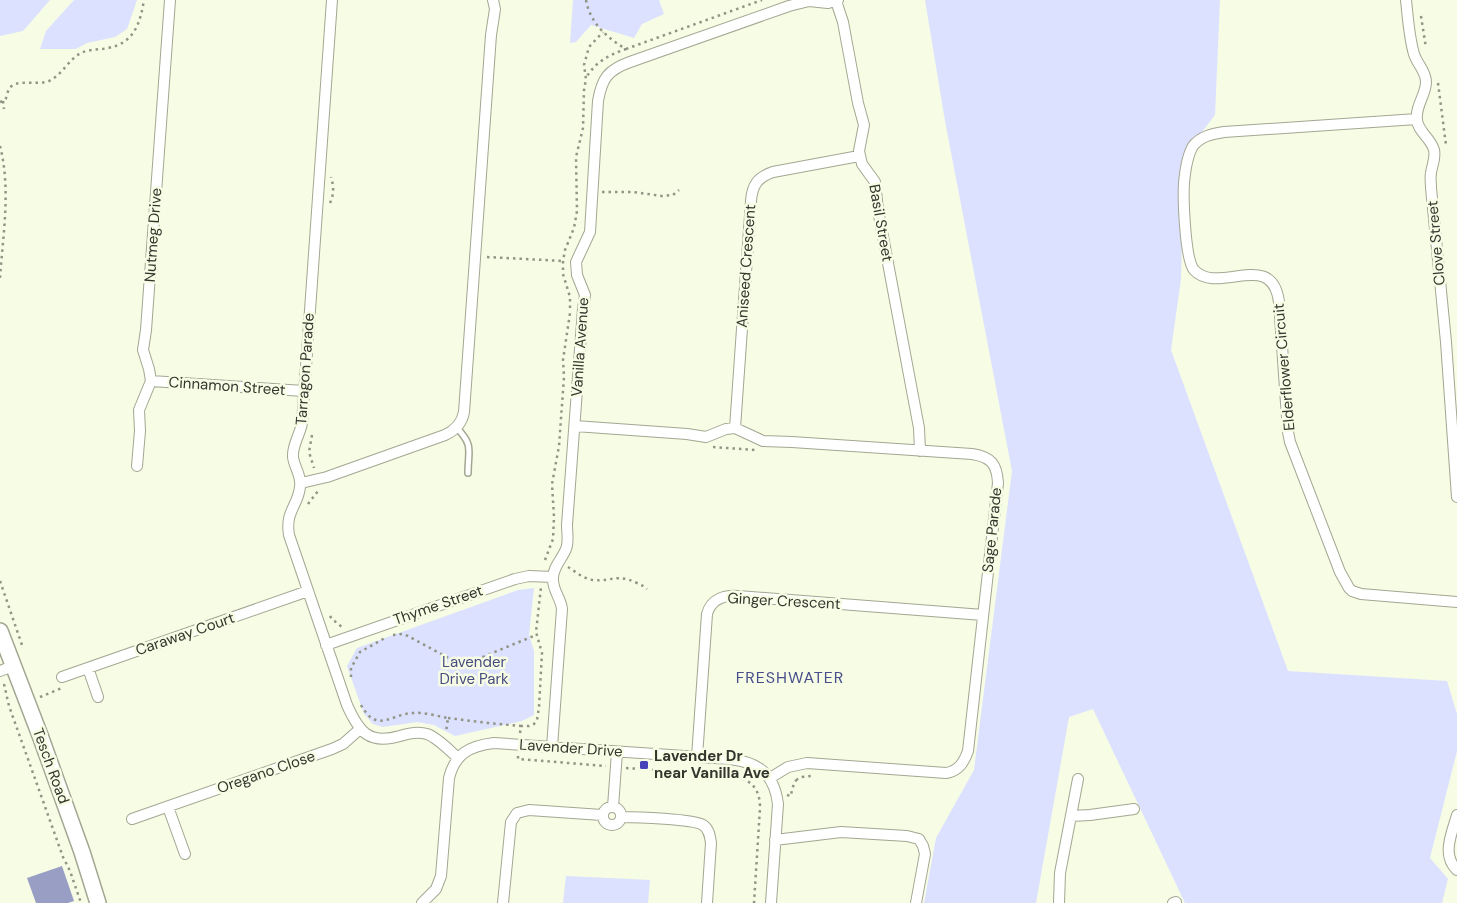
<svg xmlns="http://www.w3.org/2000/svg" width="1457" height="903" viewBox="0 0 1457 903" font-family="'DM Sans',sans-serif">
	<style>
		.green { fill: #dce1ff }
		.water { fill: #999fc4 }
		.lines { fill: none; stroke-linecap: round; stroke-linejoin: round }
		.lane-casing { stroke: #a3a792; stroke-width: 8 }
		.street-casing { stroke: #a3a792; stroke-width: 12 }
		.secondary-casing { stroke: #a3a792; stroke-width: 18 }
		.path { stroke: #929586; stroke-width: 2.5; stroke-dasharray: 2.5 4; stroke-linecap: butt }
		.lane { stroke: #fff; stroke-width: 5 }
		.street { stroke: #fff; stroke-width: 10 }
		.secondary { stroke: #fff; stroke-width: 15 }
		.poi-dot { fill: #4744ba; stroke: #f7fce5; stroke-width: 2 }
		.labels { text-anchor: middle; stroke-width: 5; stroke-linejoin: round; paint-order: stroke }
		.street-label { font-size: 15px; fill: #34352d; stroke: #f7fce5 }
		.park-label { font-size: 15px; fill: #474c7f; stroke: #f7fce5 }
		.poi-label { font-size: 15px; font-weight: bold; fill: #34352d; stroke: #f7fce5; text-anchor: start }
		.neighbourhood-label { font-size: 16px; letter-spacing: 1px; fill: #484e8b; stroke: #f7fce5 }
	</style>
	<rect width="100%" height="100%" fill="#f7fce5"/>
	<path class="green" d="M0,0H50L23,31L0,36Z
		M74,0H137L127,29L115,37L87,43L76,49H40L46,31Z
		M573,0H659L664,14L642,24L634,38L591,25L576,42L570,43Z
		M925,0H1220L1215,115L1184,155L1181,279L1171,350L1288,671L1447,681L1457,714V751L1430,858L1448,879L1442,903H1185L1093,709L1069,717L1036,903H924L936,838L974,770L1012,471L945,121Z
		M534,588L529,635L534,651V715L522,721L455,736L434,725L417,722L383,727L373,724L364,714L347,666L357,648L518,590Z
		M566,876L650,880L648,903H563Z"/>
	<path class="water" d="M62,866L74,901L68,903H36L27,878Z"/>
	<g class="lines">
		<g class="lane-casing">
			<path id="lane" d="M457,428C474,446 468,450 468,473"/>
		</g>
		<g class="street-casing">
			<path id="street" d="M332,0L302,423C300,435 292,445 293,457C294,467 302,476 300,487C298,506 285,511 289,535L347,705C359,732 369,745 400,736C409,733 418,731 427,734C438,738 449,750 458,758
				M1406,0C1408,18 1409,37 1414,54C1417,64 1426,71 1426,82C1426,95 1415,106 1417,120C1418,132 1431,138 1434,150C1436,158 1432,165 1431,173C1430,178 1431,183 1431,188L1446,342L1457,497
				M836,1L843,22L858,103L864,125L859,151L862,164L875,182L878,210L919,428L920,451
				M1417,119L1224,132C1212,134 1201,136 1193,146C1187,156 1185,172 1184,183C1183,199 1185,259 1194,270C1218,296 1272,248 1279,302L1288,432L1290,442L1340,572L1349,588L1352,591L1361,594L1457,602
				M151,381L304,391
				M575,426L687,434L706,437L726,429L735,428L763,441L792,442L972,454C991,457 997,464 998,483L968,751C964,762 959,771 946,773L807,763L788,767L770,778
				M735,428L751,201C752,185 758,177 773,172L859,156
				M137,466L140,431L139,410L151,381L149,369L143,350L146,330L170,0
				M301,483L327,477L445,435C456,430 462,423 464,412L491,35L495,9L493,0
				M326,645L515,579L529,576L553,577
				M88,668L98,697
				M0,671L13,666
				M62,677L308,591
				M552,747L562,609C561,598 552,590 553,578C553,567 562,559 566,549C569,542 567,532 567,525L583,309L585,295L577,275L576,262L590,232L598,101C602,78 608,70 630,62L789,6L809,1L828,3L838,0
				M697,757L707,614C711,599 724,595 738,596L983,615
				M603 816a9 9 0 1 1 18 0a9 9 0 1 1-18 0Z
				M168,807L185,854
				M613,807L617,752
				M1457,815C1452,833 1441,855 1457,870
				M1071,816L1090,815L1134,809
				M621,817C636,817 694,819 703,825C709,829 710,836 711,843L707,903
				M132,819L332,749L343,744L360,729
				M775,840L841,832L907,836L919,839L923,846L925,854L916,903
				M422,903L436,889L441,876L449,778C455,754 469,746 494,743L729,759C758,762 774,773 778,804L771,903
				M503,903L511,822L517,813L529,810L602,815
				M1059,903L1060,873L1078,779
				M1173,903L1176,902"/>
		</g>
		<g class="secondary-casing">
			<path id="secondary" d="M0,631L41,738L82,852L98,903"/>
		</g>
		<path class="path" d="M586,0C590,23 607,38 626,49C609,55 595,62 586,78
			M1421,16L1426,48
			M626,49L762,0
			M1438,83L1446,145
			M3,101L4,109
			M0,102L5,100C7,97 7,93 9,89C15,78 38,86 49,81C63,74 69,59 81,53C89,49 99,50 108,48C134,43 140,24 144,0
			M0,146C11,189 3,234 0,278
			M602,192H633L662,196L673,195L679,190
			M330,203C334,194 334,187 331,177
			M487,257L563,261
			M570,308V297L563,274V261L565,250L574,228L577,211L576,157L583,128L584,90L586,79L584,65L589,47L603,32
			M312,435L309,452L314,468
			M713,447L755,450
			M308,504L318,491
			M545,560L553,539L554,517L552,484L559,446L564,377L563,360L570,313
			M568,567C576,572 584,579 593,580C612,582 616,573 637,583C641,585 644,586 647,589
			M0,581L23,648
			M330,616L332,619L342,627
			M393,635L403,634L408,636L454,661L468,663L536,635
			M351,677V668L360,652L385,638
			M4,684L9,706L63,857L70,871L81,903
			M40,697L62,688
			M361,705C377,734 391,714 413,713C424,712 437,716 448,718L446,732
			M448,718L488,723L521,726
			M520,733L521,726H529L534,724L537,720L539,707L542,653L536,632L541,587
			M518,756V759L606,766
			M626,768L730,775C750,779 760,787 760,808L754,903
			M796,780L802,777L811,776
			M787,795L791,796L792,789L796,780"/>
		<use href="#lane" class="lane"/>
		<use href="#street" class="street"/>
		<use href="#secondary" class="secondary"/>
	</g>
	<rect class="poi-dot" x="639" y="760" width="10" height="10" rx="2.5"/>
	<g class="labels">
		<g class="street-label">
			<text transform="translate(881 223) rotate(80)" y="5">Basil Street</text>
			<text transform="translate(153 235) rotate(-86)" y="5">Nutmeg Drive</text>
			<text transform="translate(1436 243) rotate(-95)" y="5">Clove Street</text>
			<text transform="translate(746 266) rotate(-86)" y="5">Aniseed Crescent</text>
			<text transform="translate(580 347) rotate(-86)" y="5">Vanilla Avenue</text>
			<text transform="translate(1284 367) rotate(-95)" y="5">Elderflower Circuit</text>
			<text transform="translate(305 369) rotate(-86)" y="5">Tarragon Parade</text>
			<text transform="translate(227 386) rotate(4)" y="5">Cinnamon Street</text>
			<text transform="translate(992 530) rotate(-84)" y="5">Sage Parade</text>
			<text transform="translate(784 601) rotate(3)" y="5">Ginger Crescent</text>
			<text transform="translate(438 605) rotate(-19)" y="5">Thyme Street</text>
			<text transform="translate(185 634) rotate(-19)" y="5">Caraway Court</text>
			<text transform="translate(571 748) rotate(4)" y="5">Lavender Drive</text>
			<text transform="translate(51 766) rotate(70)" y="5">Tesch Road</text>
			<text transform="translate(266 772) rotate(-19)" y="5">Oregano Close</text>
		</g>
		<g class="park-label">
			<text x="474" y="667">Lavender<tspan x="474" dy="17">Drive Park</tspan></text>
		</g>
		<g class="poi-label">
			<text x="654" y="761">Lavender Dr<tspan x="654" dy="17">near Vanilla Ave</tspan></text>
		</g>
		<g class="neighbourhood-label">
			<text x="790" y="683">FRESHWATER</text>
		</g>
	</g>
</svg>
